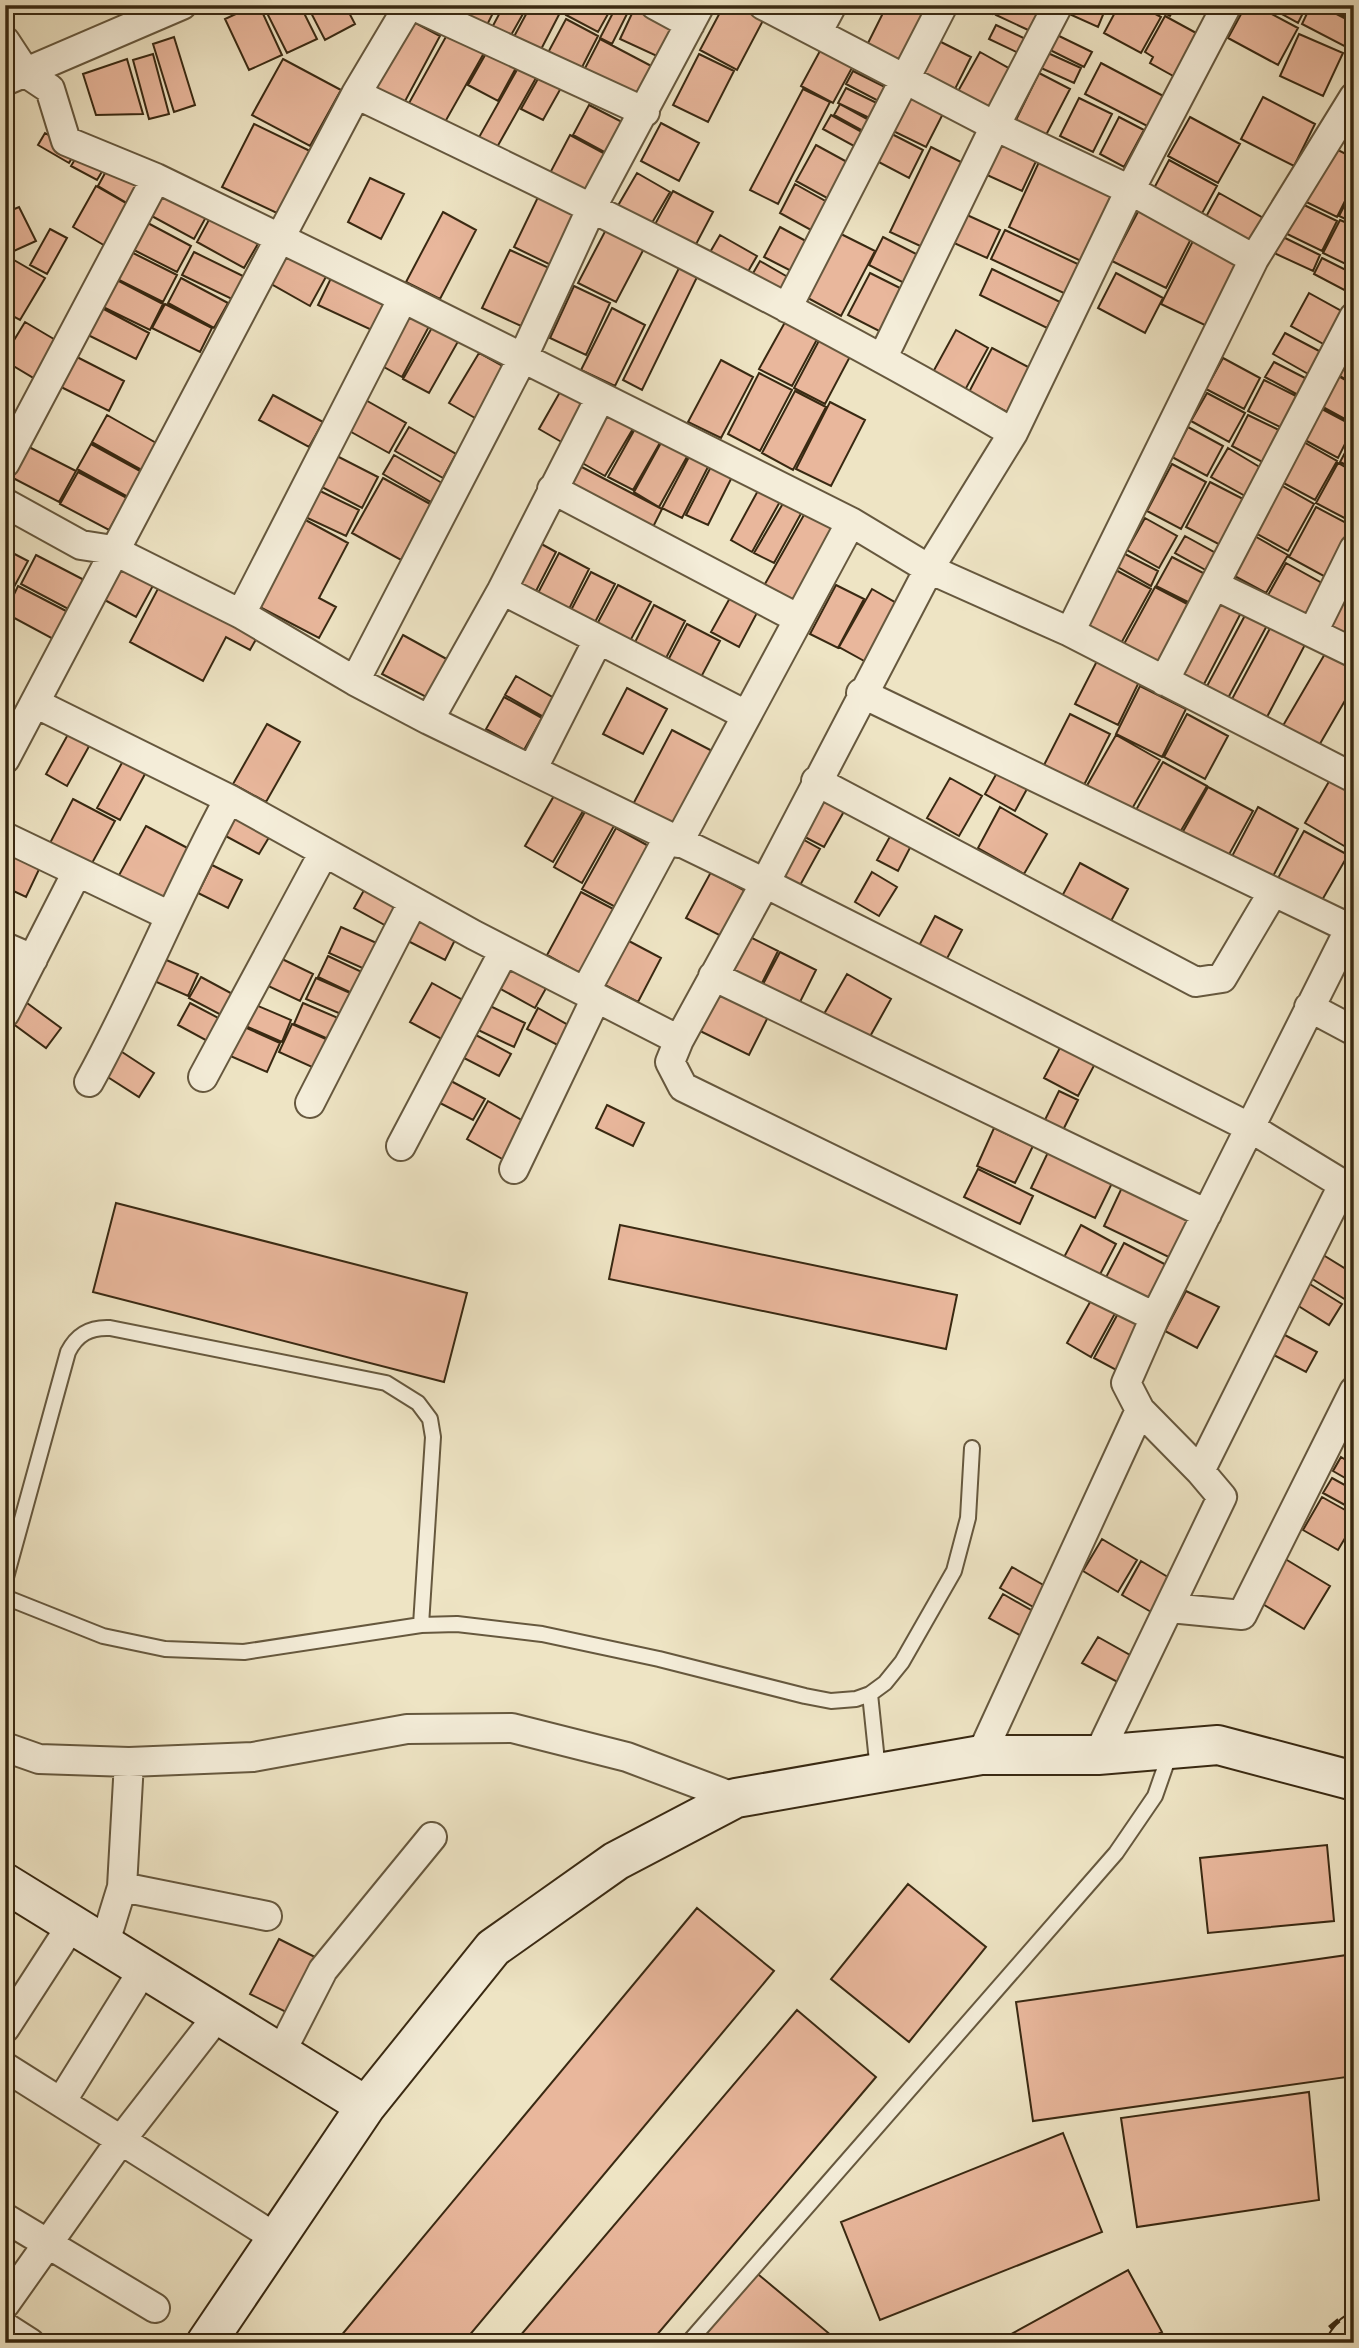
<svg xmlns="http://www.w3.org/2000/svg" width="1359" height="2348" viewBox="0 0 1359 2348" font-family="'IM FELL Double Pica',serif">
	<style>
		.building { fill: #e9b79c; stroke: #392912; stroke-width: 2 }
		.lines { fill: none; stroke-linecap: round; stroke-linejoin: round }
		.lane-casing { stroke: #66583e; stroke-width: 18 }
		.street-casing { stroke: #66583e; stroke-width: 32 }
		.secondary-casing { stroke: #392912; stroke-width: 42 }
		.primary-casing { stroke: #392912; stroke-width: 42 }
		.lane { stroke: #f4edd9; stroke-width: 14 }
		.street { stroke: #f4edd9; stroke-width: 28 }
		.secondary { stroke: #f4edd9; stroke-width: 38 }
		.primary { stroke: #eee4c4; stroke-width: 38 }
		.rail { stroke: #392912; stroke-width: 5; stroke-dasharray: 12 12; stroke-linecap: butt }
	</style>
	<rect width="100%" height="100%" fill="#eee4c4"/>
	<filter id="stains"><feTurbulence type="fractalNoise" baseFrequency=".00286" numOctaves="4"/><feColorMatrix values="0 0 0 0 .2 0 0 0 0 .09 0 0 0 0 .02 0 0 0 .5 -.17"/></filter>
	<radialGradient id="worn" r=".72"><stop offset=".6" stop-color="#630" stop-opacity="0"/><stop offset="1" stop-color="#630" stop-opacity=".3"/></radialGradient>
	<path class="building" d="M255,5H259L282,55L249,70L225,19Z
		M274,5H300L317,39L287,53L265,9Z
		M307,5H345L355,24L325,40Z
		M461,5H497L484,31L455,16Z
		M504,5H528L506,44L488,35Z
		M531,5H564L536,59L510,44Z
		M571,5H613L598,32L566,15Z
		M617,5L630,8L612,44L600,38Z
		M636,5L676,21L659,57L620,39Z
		M724,5H762L769,9L737,70L700,50Z
		M783,5H822L814,22Z
		M887,5H904L926,17L902,63L867,45Z
		M974,5H996L992,14Z
		M1001,5H1048L1039,35L996,15Z
		M1071,5H1094L1105,10L1098,27L1067,13Z
		M1119,5H1139L1161,17L1141,53L1104,33Z
		M1150,5H1176L1170,16Z
		M1246,5H1255L1298,28L1278,65L1228,38Z
		M1265,5H1307L1298,23Z
		M1311,5H1319L1354,23V42L1350,49L1302,24Z
		M1324,5H1354V21Z
		M1165,16L1198,34L1175,77L1150,63L1153,57L1145,52Z
		M566,19L598,36L576,79L543,62Z
		M410,20L440,36L403,105L373,89Z
		M996,25L1034,43L1027,57L989,39Z
		M448,33L484,53L445,122L409,103Z
		M1299,34L1343,53L1323,96L1280,76Z
		M1057,35L1092,52L1084,67L1050,50Z
		M174,37L195,105L174,112L153,44Z
		M600,39L657,69L637,106L581,76Z
		M935,39L971,57L955,89L919,72Z
		M821,49L853,66L833,103L801,86Z
		M488,50L517,66L498,101L468,85Z
		M980,52L1012,70L989,111L957,93Z
		M1048,53L1081,68L1074,83L1041,68Z
		M153,54L169,114L149,119L133,60Z
		M699,54L734,71L708,122L673,105Z
		M127,59L143,114L96,115L83,74Z
		M283,59L341,90L310,146L252,115Z
		M1101,63L1169,99L1153,129L1085,94Z
		M518,68L536,78L496,149L478,139Z
		M853,71L895,92L888,106L846,84Z
		M1039,73L1070,89L1045,137L1015,122Z
		M539,77L561,88L543,120L521,109Z
		M911,84L949,102L926,147L889,129Z
		M846,88L887,108L880,123L838,103Z
		M803,89L830,102L778,204L750,190Z
		M1263,97L1315,124L1294,166L1241,139Z
		M1079,98L1112,114L1093,152L1060,136Z
		M840,104L878,125L872,136L834,115Z
		M589,105L624,123L608,154L573,135Z
		M831,115L871,137L863,151L823,129Z
		M1119,117L1144,130L1124,167L1100,154Z
		M1190,117L1240,144L1218,183L1168,156Z
		M661,123L699,143L679,181L641,161Z
		M254,124L310,151L279,214L222,187Z
		M888,132L923,150L909,178L873,159Z
		M45,133L76,151L69,163L38,145Z
		M570,135L609,156L588,194L550,173Z
		M1003,141L1038,157L1022,191L987,175Z
		M1326,144L1354,158V183L1337,217L1298,198Z
		M816,145L858,168L838,204L796,181Z
		M931,147L971,167L931,251L890,232Z
		M80,151L106,165L97,180L71,166Z
		M1169,160L1217,186L1200,217L1152,192Z
		M1039,162L1112,196L1081,261L1009,227Z
		M110,164L145,184L132,206L98,186Z
		M637,173L670,192L649,228L616,209Z
		M370,178L404,194L381,239L348,222Z
		M165,183L211,208L194,239L148,214Z
		M795,184L836,207L820,235L780,213Z
		M96,186L131,206L107,247L73,227Z
		M1354,187V223L1339,216Z
		M673,191L713,212L693,250L653,228Z
		M1219,193L1265,219L1249,249L1202,224Z
		M539,195L578,214L553,266L514,247Z
		M1298,202L1337,221L1322,251L1283,232Z
		M19,207L36,241L5,255V213Z
		M1140,208L1193,235L1166,288L1112,261Z
		M443,212L476,230L440,299L406,282Z
		M967,215L1000,230L987,258L954,243Z
		M211,216L259,242L244,268L197,242Z
		M1340,220L1354,226V268L1323,253Z
		M144,221L191,246L177,272L130,248Z
		M610,222L648,241L616,302L578,283Z
		M780,227L815,246L799,275L764,257Z
		M50,229L67,238L47,274L30,265Z
		M1005,230L1082,266L1068,295L991,259Z
		M839,233L875,251L841,316L806,297Z
		M720,235L757,256L746,275L709,254Z
		M1196,235L1248,261L1213,329L1161,304Z
		M1281,236L1320,255L1313,271L1274,253Z
		M883,237L920,256L906,284L869,265Z
		M510,250L549,268L521,326L482,308Z
		M129,251L177,275L163,302L115,278Z
		M194,252L245,277L234,300L182,275Z
		M282,252L327,275L310,306L266,281Z
		M7,256L45,278L20,320L5,312Z
		M1322,258L1354,274L1350,293L1314,274Z
		M760,261L793,280L784,294L752,275Z
		M682,262L700,271L642,390L623,380Z
		M992,269L1060,302L1047,328L980,295Z
		M870,273L906,291L883,333L848,315Z
		M1116,273L1163,298L1145,333L1098,308Z
		M333,274L391,302L376,332L318,305Z
		M181,278L228,303L214,328L168,303Z
		M115,279L163,304L150,330L101,306Z
		M574,286L610,303L586,355L550,338Z
		M1309,293L1345,313L1327,346L1291,326Z
		M165,304L212,328L200,352L152,328Z
		M406,305L433,319L402,377L375,362Z
		M100,307L149,333L136,359L86,334Z
		M612,308L645,325L615,386L581,370Z
		M789,315L821,332L792,386L759,369Z
		M25,322L64,345L42,383L5,361V355Z
		M434,324L460,338L429,393L403,379Z
		M956,330L988,348L965,390L933,372Z
		M823,333L854,349L825,404L794,388Z
		M1285,333L1323,353L1310,375L1273,354Z
		M1354,336V384L1333,372Z
		M992,348L1032,369L1009,413L969,392Z
		M479,353L506,368L475,418L449,403Z
		M75,356L124,381L109,411L59,386Z
		M1223,358L1260,378L1244,409L1206,389Z
		M721,360L753,377L721,438L688,422Z
		M1274,362L1309,380L1300,396L1265,377Z
		M759,373L792,390L760,451L728,434Z
		M1338,376L1354,385V424L1321,406Z
		M1264,380L1300,398L1284,429L1248,411Z
		M564,385L590,399L565,444L539,429Z
		M795,391L826,407L793,470L762,453Z
		M1207,393L1245,413L1229,442L1191,421Z
		M273,395L323,422L309,447L259,420Z
		M362,398L406,423L389,453L344,428Z
		M830,402L865,420L831,486L796,469Z
		M1320,408L1354,426L1338,458L1303,439Z
		M606,411L634,427L605,476L577,460Z
		M107,415L158,444L142,470L92,442Z
		M1248,415L1283,432L1266,464L1232,446Z
		M409,427L456,454L443,478L395,451Z
		M636,427L661,441L633,490L608,477Z
		M1188,427L1223,446L1207,476L1172,457Z
		M1354,436V469L1340,462Z
		M1300,440L1337,461L1315,500L1278,480Z
		M662,441L688,455L659,507L634,492Z
		M91,444L142,472L128,497L77,469Z
		M27,446L76,471L59,502L11,477Z
		M1228,448L1263,469L1247,497L1211,477Z
		M331,453L378,477L362,508L316,484Z
		M394,455L442,483L431,502L383,474Z
		M690,455L709,465L682,518L662,508Z
		M715,459L736,469L708,525L686,515Z
		M1338,463L1354,472V523L1316,503Z
		M576,464L662,509L649,535L562,489Z
		M1172,464L1206,482L1181,529L1147,511Z
		M78,472L127,498L109,530L60,504Z
		M383,478L432,505L401,560L352,533Z
		M1210,482L1249,502L1226,548L1186,527Z
		M1279,484L1314,504L1288,551L1252,531Z
		M760,487L782,498L752,552L731,540Z
		M314,488L359,510L346,536L301,515Z
		M785,500L803,510L774,563L754,553Z
		M809,506L838,521L791,607L761,591Z
		M1316,507L1354,527V538L1331,580L1289,557Z
		M300,517L348,543L319,598L336,607L319,638L254,604Z
		M1145,518L1177,536L1159,568L1127,550Z
		M1251,534L1288,555L1266,593L1229,573Z
		M1185,536L1221,556L1211,573L1175,553Z
		M536,541L556,552L536,591L515,581Z
		M5,549L28,561L14,587L5,583Z
		M559,553L589,569L569,609L538,593Z
		M1123,553L1158,571L1151,586L1116,566Z
		M36,555L88,582L72,611L21,584Z
		M1172,557L1209,576L1194,605L1156,586Z
		M120,563L155,582L136,617L101,598Z
		M1286,563L1329,587L1310,621L1267,597Z
		M1354,566V600L1339,591Z
		M1112,568L1151,589L1119,647L1080,627Z
		M591,572L615,584L594,624L570,612Z
		M162,581L259,634L250,650L226,637L203,681L130,642Z
		M5,584L13,588L5,603Z
		M618,585L651,602L629,643L596,626Z
		M836,585L864,599L838,648L810,634Z
		M18,586L70,613L55,640L5,613Z
		M1155,587L1193,607L1162,665L1124,644Z
		M872,589L898,604L866,662L839,647Z
		M1335,594L1354,605V642L1319,623Z
		M731,596L758,611L739,647L711,632Z
		M1218,596L1243,609L1202,688L1177,675Z
		M654,605L685,621L664,662L633,646Z
		M1249,608L1270,620L1228,698L1207,686Z
		M1274,621L1308,639L1267,717L1232,699Z
		M687,624L720,641L699,681L666,664Z
		M403,635L452,662L432,700L382,674Z
		M1326,652L1354,667V685L1317,749L1281,729Z
		M1098,659L1140,680L1118,725L1075,704Z
		M516,676L554,698L544,717L505,695Z
		M1140,686L1186,709L1162,757L1116,734Z
		M627,688L667,709L643,754L603,734Z
		M504,697L542,718L524,750L486,729Z
		M1070,714L1110,734L1083,787L1043,767Z
		M1187,714L1228,736L1205,779L1164,757Z
		M267,724L300,742L266,802L233,784Z
		M71,729L92,741L67,786L46,774Z
		M672,730L718,754L676,834L630,810Z
		M1116,735L1160,760L1129,814L1085,789Z
		M123,761L145,774L120,820L97,808Z
		M1003,762L1033,778L1015,811L985,794Z
		M1163,762L1207,786L1179,834L1136,810Z
		M950,778L982,796L959,836L927,818Z
		M1331,778L1354,791V845L1351,850L1305,823Z
		M1208,787L1253,811L1226,860L1181,835Z
		M558,789L586,806L553,862L525,846Z
		M823,792L847,806L824,847L799,834Z
		M73,799L115,821L91,865L50,843Z
		M1000,807L1047,834L1024,874L978,848Z
		M1258,807L1298,829L1270,882L1230,860Z
		M237,808L274,829L259,854L222,834Z
		M586,810L614,826L582,883L554,867Z
		M146,826L195,852L167,903L118,877Z
		M616,828L654,849L621,910L582,889Z
		M893,831L913,842L898,871L877,860Z
		M1304,831L1348,855L1321,902L1278,878Z
		M797,836L820,849L798,889L775,876Z
		M12,846L43,861L26,897L5,887V860Z
		M1080,863L1128,889L1110,923L1061,898Z
		M212,865L242,880L228,908L198,893Z
		M711,872L749,893L725,938L686,918Z
		M872,872L897,887L879,916L855,902Z
		M368,883L404,903L390,928L354,908Z
		M581,892L619,912L585,976L547,955Z
		M935,916L962,930L942,968L915,953Z
		M420,917L457,936L445,960L408,941Z
		M341,927L381,945L369,971L329,953Z
		M746,935L778,951L760,987L728,971Z
		M627,940L661,958L638,1002L603,984Z
		M780,952L816,970L798,1006L761,988Z
		M5,956L21,963L5,999Z
		M328,956L366,974L356,995L318,977Z
		M278,957L313,974L300,1001L264,984Z
		M162,958L198,974L188,996L152,980Z
		M513,963L549,983L535,1008L499,988Z
		M847,974L891,999L868,1040L824,1014Z
		M201,977L240,998L229,1019L189,998Z
		M316,978L357,996L348,1017L306,999Z
		M432,983L468,1003L447,1042L410,1022Z
		M717,992L768,1017L749,1055L698,1030Z
		M27,1003L61,1028L46,1048L12,1023Z
		M190,1003L224,1021L211,1043L178,1025Z
		M251,1003L291,1020L282,1042L241,1024Z
		M303,1003L345,1021L335,1042L294,1024Z
		M488,1005L525,1023L514,1047L476,1029Z
		M538,1008L577,1030L567,1050L527,1029Z
		M292,1024L335,1043L323,1072L279,1052Z
		M240,1025L280,1043L267,1072L228,1055Z
		M474,1034L511,1054L499,1076L462,1057Z
		M1063,1042L1097,1060L1078,1096L1044,1078Z
		M119,1050L154,1073L139,1097L103,1074Z
		M449,1080L485,1099L473,1120L438,1102Z
		M1059,1091L1078,1100L1058,1140L1040,1130Z
		M488,1101L525,1122L504,1160L467,1139Z
		M607,1105L644,1123L633,1146L596,1128Z
		M994,1128L1033,1146L1015,1183L977,1166Z
		M1051,1146L1115,1177L1095,1218L1031,1188Z
		M978,1169L1033,1196L1020,1224L964,1197Z
		M1125,1181L1198,1216L1177,1261L1104,1226Z
		M116,1203L467,1293L444,1382L93,1292Z
		M620,1225L957,1295L946,1349L609,1279Z
		M1081,1225L1116,1244L1097,1280L1062,1261Z
		M1124,1243L1176,1270L1156,1310L1103,1283Z
		M1320,1253L1354,1274V1288L1346,1300L1306,1275Z
		M1305,1281L1342,1304L1329,1325L1292,1302Z
		M1186,1291L1219,1307L1197,1348L1165,1331Z
		M1094,1295L1118,1308L1091,1357L1067,1343Z
		M1121,1308L1145,1322L1118,1371L1094,1358Z
		M1281,1333L1317,1352L1306,1372L1270,1353Z
		M1341,1457L1354,1465V1483L1333,1471Z
		M1332,1478L1354,1490V1510L1323,1493Z
		M1322,1497L1354,1515V1523L1338,1550L1303,1530Z
		M1102,1539L1137,1560L1118,1592L1083,1571Z
		M1282,1557L1330,1586L1304,1629L1256,1600Z
		M1141,1561L1178,1583L1158,1616L1122,1595Z
		M1012,1567L1054,1591L1042,1612L1000,1588Z
		M1003,1594L1038,1614L1025,1638L989,1618Z
		M1098,1637L1137,1659L1123,1685L1082,1663Z
		M1327,1845L1334,1921L1208,1933L1200,1858Z
		M908,1884L986,1947L909,2042L831,1979Z
		M697,1908L774,1971L463,2343H335Z
		M279,1939L321,1960L292,2015L250,1994Z
		M1354,1954V2076L1033,2121L1016,2002Z
		M797,2010L876,2077L650,2343H514Z
		M1309,2092L1319,2200L1137,2227L1121,2118Z
		M1063,2133L1102,2232L880,2320L841,2222Z
		M753,2270L832,2336L826,2343H691Z
		M1128,2270L1162,2332L1142,2343H995Z"/>
	<g class="lines">
		<g class="lane-casing">
			<path id="lane" d="M5,1581L68,1352C77,1334 90,1327 110,1328L386,1383L418,1403L430,1419L433,1437L421,1625
				M5,1597L103,1636L165,1649L244,1652L421,1625L457,1624L542,1634L659,1659L805,1696L831,1701L856,1699L870,1694L885,1683L902,1662L954,1571L968,1518L972,1448
				M870,1694L878,1771
				M688,2343L1116,1853L1155,1796L1170,1753"/>
		</g>
		<g class="street-casing">
			<path id="street" d="M412,5L645,112
				M655,5L690,24
				M763,5L995,126L1130,190L1254,259
				M817,33L832,5
				M5,41L26,73L50,89L66,141L156,178L403,298L851,522L929,569L1070,632L1354,778
				M5,81L182,5
				M356,94C578,200 800,308 1013,433
				M787,308L943,5
				M883,357L995,126L1058,5
				M5,463L156,178
				M552,489L797,618
				M5,503L81,545L113,550L241,614L355,681L429,720L765,883L1249,1127L1354,1191
				M1214,585L1354,653
				M502,590L746,715
				M241,614L403,298
				M1070,632L1254,259L1354,97
				M1313,632L1354,549
				M355,681L522,359L592,207L700,5
				M1164,681L1354,317
				M861,693L1349,928
				M35,703L229,799
				M429,720L502,590L600,398
				M5,759L356,94L409,5
				M533,768L598,640
				M816,781L1196,982L1222,978L1273,892
				M5,837L170,916
				M678,843L851,522
				M5,947L33,959
				M713,976L1207,1214
				M585,992L668,838
				M1309,1007L1354,1031
				M5,1013L77,872
				M203,1077L324,852
				M89,1082C140,990 178,892 229,799L474,935L679,1040
				M310,1103L413,902
				M401,1146L504,951
				M514,1169L596,998
				M1155,1317L683,1087L670,1062L679,1040L765,883L929,569L1013,433L1130,190L1227,5
				M1140,1410L1200,1471
				M1170,1608L1242,1615L1354,1391
				M5,1747L39,1759L129,1762L253,1757L407,1729L512,1728L627,1757L736,1798
				M981,1755L1140,1410L1126,1383L1155,1317L1354,920
				M1098,1755L1222,1497L1200,1471L1343,1185
				M122,1887L267,1916
				M105,1942L122,1887L129,1762
				M5,2028L73,1923
				M281,2052L323,1970L432,1837
				M5,2067L276,2238
				M61,2102L145,1967
				M5,2218L155,2308
				M5,2304L121,2140L219,2014
				M5,2327L30,2343"/>
		</g>
		<g class="secondary-casing">
			<path id="secondary" d="M5,1883L366,2106
				M206,2343L366,2106L493,1948L616,1861L736,1798L981,1755H1098L1218,1745L1354,1781"/>
		</g>
		<g class="primary-casing">
			<path id="primary" d="M1347,2343L1354,2334"/>
		</g>
		<use href="#lane" class="lane"/>
		<use href="#street" class="street"/>
		<use href="#secondary" class="secondary"/>
		<use href="#primary" class="primary"/>
		<path class="rail" d="M1311,2343L1354,2308"/>
	</g>
	<rect width="1359" height="2348" fill="none" stroke="#eee4c4" stroke-width="28"/>
	<rect x="7" y="7" width="1345" height="2334" fill="none" stroke="#392912" stroke-width="3.5"/>
	<rect x="14" y="14" width="1331" height="2320" fill="none" stroke="#392912" stroke-width="2"/>
	<rect width="100%" height="100%" filter="url(#stains)"/>
	<rect width="100%" height="100%" fill="url(#worn)"/>
</svg>
